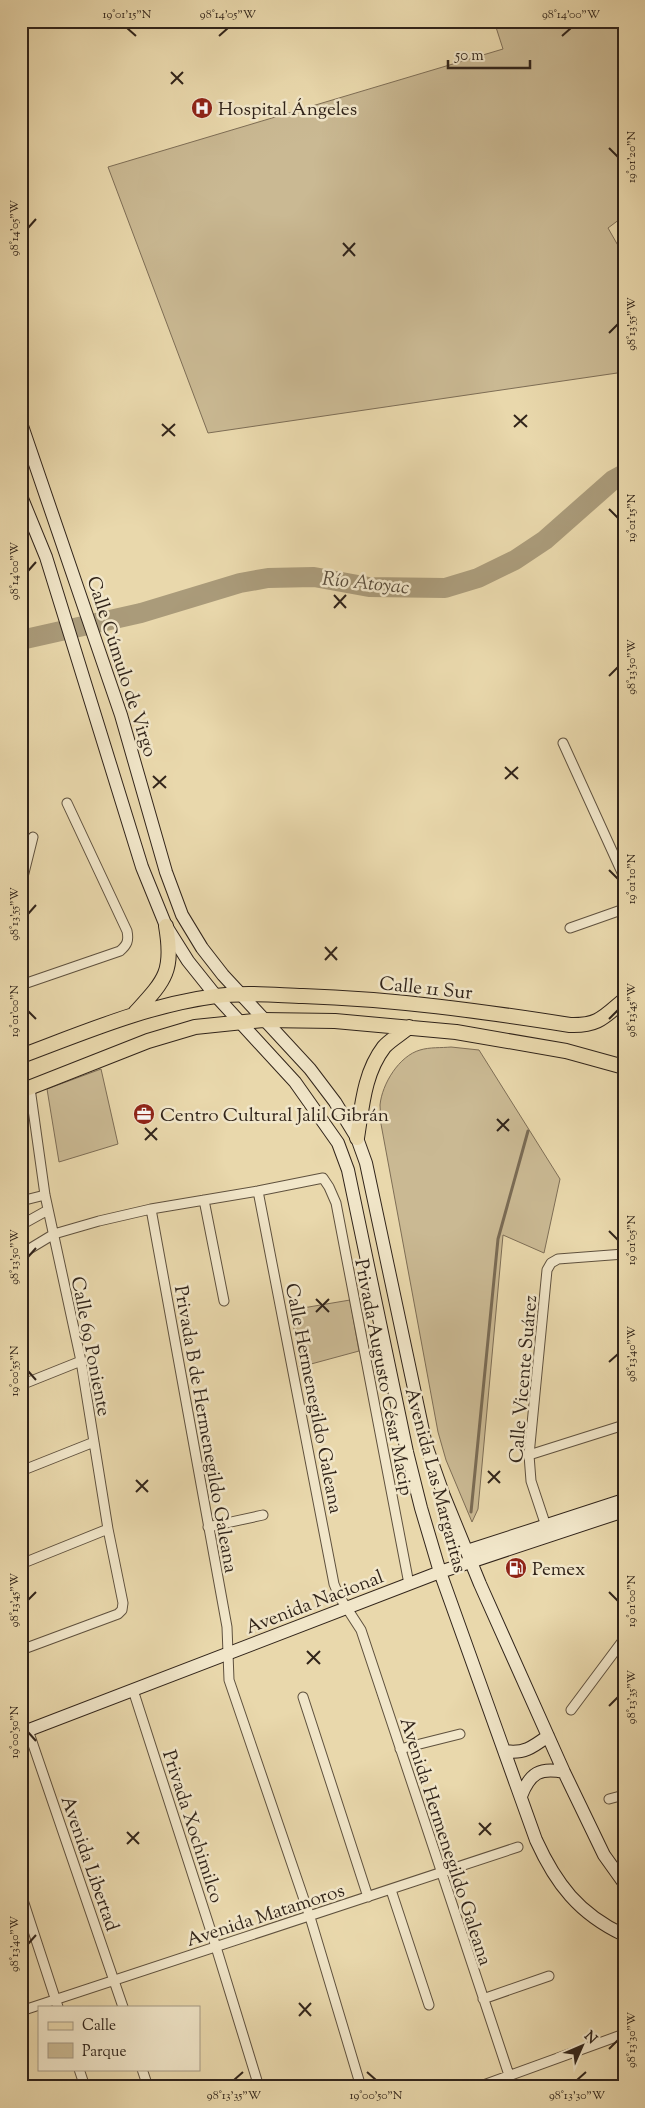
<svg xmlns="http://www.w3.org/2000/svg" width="645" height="2108" viewBox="0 0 645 2108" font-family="'Sorts Mill Goudy',serif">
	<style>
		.green { fill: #cab993; stroke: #7e6e56 }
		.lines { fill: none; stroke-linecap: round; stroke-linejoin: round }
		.stream { stroke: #7a6b54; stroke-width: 3 }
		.river { stroke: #aa9b7a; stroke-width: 20 }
		.minor-casing { stroke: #5f513e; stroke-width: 11 }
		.secondary-casing { stroke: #31241a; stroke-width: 14 }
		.primary-casing { stroke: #31241a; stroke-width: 16 }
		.minor { stroke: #f1e6c9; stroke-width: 9 }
		.secondary { stroke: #f1e6c9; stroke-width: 12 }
		.primary { stroke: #e9d8ac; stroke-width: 14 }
		.ticks { fill: none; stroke: #31241a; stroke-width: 2 }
		.labels { text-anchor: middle; stroke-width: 5; stroke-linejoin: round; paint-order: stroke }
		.poi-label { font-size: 19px; fill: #31241a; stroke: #f1e6c9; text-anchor: start }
		.street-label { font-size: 19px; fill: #31241a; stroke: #f1e6c9 }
		.water-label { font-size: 20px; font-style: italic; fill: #5b4e3c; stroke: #f1e6c9 }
		.neatline { fill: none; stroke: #31241a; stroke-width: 2 }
		.ticks-label { font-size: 12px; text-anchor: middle; fill: #31241a }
	</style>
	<rect width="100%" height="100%" fill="#e9d8ac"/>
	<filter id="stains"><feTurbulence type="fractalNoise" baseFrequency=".004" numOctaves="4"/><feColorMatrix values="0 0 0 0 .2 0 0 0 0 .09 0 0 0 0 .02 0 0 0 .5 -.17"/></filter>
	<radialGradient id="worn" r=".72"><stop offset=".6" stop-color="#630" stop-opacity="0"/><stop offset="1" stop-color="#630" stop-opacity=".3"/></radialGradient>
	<path class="green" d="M494,21H624V41L621,42L624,52V216L608,228L624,256V372L208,433L108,167L503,49Z
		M451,1047L479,1050L560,1179L544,1253L503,1235L478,1509L472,1522L446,1460L438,1432L381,1124C381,1118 380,1111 380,1105C382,1084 399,1056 420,1050C430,1047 441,1048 451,1047Z
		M101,1069L118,1144L59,1162L47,1089Z
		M350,1300L359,1351L300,1367L291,1310Z"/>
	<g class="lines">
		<path class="stream" d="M471,1512L498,1239L528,1131"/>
		<path class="river" d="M21,640L141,613L240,583L268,578L314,577L369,587L445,588L478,578L515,560L545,540L613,480L624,474"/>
		<g class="minor-casing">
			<path id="minor" d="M563,743L624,877
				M21,885L33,837
				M570,928L624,909
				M21,985L120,951C127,945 129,941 127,931L67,803
				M258,1191L334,1584L339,1596L361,1630L513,2087
				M204,1200L224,1301
				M21,1201L45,1195
				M151,1209L227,1627L229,1680L310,1917L361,2087
				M21,1225L48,1210
				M21,1254L54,1234L99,1221L151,1209L258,1191L323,1178L329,1187L336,1203L409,1584
				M623,1254L624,1265
				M21,1385L81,1361
				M529,1455L624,1425
				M21,1471L94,1442
				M208,1527L263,1515
				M547,1529L531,1481L529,1455L547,1270L551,1263L558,1259L624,1254
				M21,1564L108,1529
				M21,1650L118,1614L122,1610L123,1603L108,1529L81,1361L45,1195L30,1088
				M133,1690L216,1947L259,2087
				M303,1697L368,1897
				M571,1710L624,1639
				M28,1730L123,2007
				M400,1749L460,1734
				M609,1799L624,1795
				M391,1890L429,2005
				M21,1894L58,2007
				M483,1999L549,1976
				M21,2011L518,1847
				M79,2069L85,2087
				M142,2069L148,2087
				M478,2087L624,2034"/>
		</g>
		<g class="secondary-casing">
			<path id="secondary" d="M21,423L121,715L166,872L182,915L202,948L223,975L310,1069L335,1102L357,1138L366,1163L426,1445L444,1496L480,1584L564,1772L604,1855L624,1883
				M21,496L46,557L142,867L166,926L188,961L216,996L295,1082L338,1143L348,1170L407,1452L421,1508L440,1572L536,1840C556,1884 579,1914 624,1935
				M467,1551L624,1500
				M21,1733L440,1572L624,1511
				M505,1751C524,1754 533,1747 548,1736
				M521,1796C530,1773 540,1767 564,1772"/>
		</g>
		<g class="primary-casing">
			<path id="primary" d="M135,1013C165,980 174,972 166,926
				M21,1056C85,1032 148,1005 216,996C245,992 274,995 303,996C393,999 481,1011 570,1025C598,1026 604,1017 624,1000
				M21,1091L148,1041L195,1027L263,1020L335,1021L456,1032L566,1051L624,1067
				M357,1138C362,1107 364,1073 384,1047C390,1040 401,1034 409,1027"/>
		</g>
		<use href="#minor" class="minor"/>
		<use href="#secondary" class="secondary"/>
		<use href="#primary" class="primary"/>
	</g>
	<path class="ticks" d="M127,28L136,36M219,36L228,28M562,36L571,28M171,72L183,84M171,84L183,72M609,148L618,157M28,228L36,219M343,243L355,256M343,256L355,243M609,333L618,324M514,415L527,427M162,424L175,436M514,427L527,415M162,436L175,424M609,509L618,518M28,571L36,562M334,595L346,608M334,608L346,595M609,676L618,667M505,767L518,779M153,776L166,788M505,779L518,767M153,788L166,776M609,870L618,879M28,914L36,905M325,947L337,960M325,960L337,947M28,1011L36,1019M609,1019L618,1010M497,1119L509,1131M145,1128L157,1140M497,1131L509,1119M145,1140L157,1128M609,1231L618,1240M28,1257L36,1248M316,1299L329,1312M316,1312L329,1299M609,1362L618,1354M28,1371L36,1380M488,1471L500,1483M136,1480L148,1492M488,1483L500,1471M136,1492L148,1480M609,1592L618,1601M28,1600L36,1592M307,1651L320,1664M307,1664L320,1651M609,1706L618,1697M28,1732L36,1741M479,1823L491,1835M127,1832L139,1844M479,1835L491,1823M127,1844L139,1832M28,1944L36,1935M299,2003L311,2016M299,2016L311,2003M609,2049L618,2040M367,2072L376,2080M234,2080L243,2072M577,2080L586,2072"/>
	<defs>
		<g id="hospital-disc" transform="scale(1.125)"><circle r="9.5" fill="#8f2418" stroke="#f1e6c9"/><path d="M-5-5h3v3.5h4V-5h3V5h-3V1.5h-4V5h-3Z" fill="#fff"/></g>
		<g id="office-disc" transform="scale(1.125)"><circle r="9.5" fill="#8f2418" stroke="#f1e6c9"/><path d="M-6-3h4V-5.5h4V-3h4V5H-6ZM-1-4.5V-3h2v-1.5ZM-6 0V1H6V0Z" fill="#fff"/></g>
		<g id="fuel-disc" transform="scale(1.125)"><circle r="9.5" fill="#8f2418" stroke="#f1e6c9"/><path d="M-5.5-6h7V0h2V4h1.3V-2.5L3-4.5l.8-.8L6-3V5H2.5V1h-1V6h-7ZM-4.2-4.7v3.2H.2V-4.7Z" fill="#fff"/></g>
	</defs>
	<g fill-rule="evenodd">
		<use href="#hospital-disc" x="202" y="108"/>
		<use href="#office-disc" x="144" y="1114"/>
		<use href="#fuel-disc" x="516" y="1568"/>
	</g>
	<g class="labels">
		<g class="poi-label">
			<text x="218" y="115">Hospital Ángeles</text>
			<text x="160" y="1121">Centro Cultural Jalil Gibrán</text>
			<text x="532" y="1575">Pemex</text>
		</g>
		<g class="street-label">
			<text transform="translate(123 666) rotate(72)" y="7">Calle Cúmulo de Virgo</text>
			<text transform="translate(426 987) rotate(6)" y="7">Calle 11 Sur</text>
			<text transform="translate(92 1346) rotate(79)" y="7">Calle 69 Poniente</text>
			<text transform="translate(385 1377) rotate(79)" y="7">Privada Augusto César Macip</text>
			<text transform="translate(522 1379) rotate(-85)" y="7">Calle Vicente Suárez</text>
			<text transform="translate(315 1398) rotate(79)" y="7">Calle Hermenegildo Galeana</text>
			<text transform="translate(207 1429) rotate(80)" y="7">Privada B de Hermenegildo Galeana</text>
			<text transform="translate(437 1480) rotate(75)" y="7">Avenida Las Margaritas</text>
			<text transform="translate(314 1601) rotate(-21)" y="7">Avenida Nacional</text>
			<text transform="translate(194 1826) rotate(72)" y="7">Privada Xochimilco</text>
			<text transform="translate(447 1841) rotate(72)" y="7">Avenida Hermenegildo Galeana</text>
			<text transform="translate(91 1863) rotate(71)" y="7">Avenida Libertad</text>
			<text transform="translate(265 1914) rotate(-18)" y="7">Avenida Matamoros</text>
		</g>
		<g class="water-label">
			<text transform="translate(366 582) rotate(6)" y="7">Río Atoyac</text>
		</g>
	</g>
	<rect width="645" height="2108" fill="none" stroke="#e9d8ac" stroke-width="55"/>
	<rect x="38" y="2006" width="162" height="65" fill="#f1e6c9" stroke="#a49883"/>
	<rect x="48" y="2022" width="25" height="8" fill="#e9d8ac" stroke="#a49883"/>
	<text x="82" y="2030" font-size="15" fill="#31241a">Calle</text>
	<rect x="48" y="2043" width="25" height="15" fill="#cab993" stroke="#a49883"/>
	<text x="82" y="2056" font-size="15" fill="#31241a">Parque</text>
	<g transform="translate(582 2046) rotate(45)" stroke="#f1e6c9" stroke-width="4" paint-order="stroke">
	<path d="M0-4L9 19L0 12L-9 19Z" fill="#31241a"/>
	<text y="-8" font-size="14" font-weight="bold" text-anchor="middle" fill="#31241a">N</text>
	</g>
	<path d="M448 60v8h82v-8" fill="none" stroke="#31241a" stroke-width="2.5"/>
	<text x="455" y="60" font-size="15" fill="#31241a" stroke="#f1e6c9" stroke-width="4" paint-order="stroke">50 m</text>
	<rect x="28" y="28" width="590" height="2052" class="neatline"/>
	<g class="ticks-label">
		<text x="127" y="18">19°01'15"N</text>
		<text x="228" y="18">98°14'05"W</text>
		<text x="571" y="18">98°14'00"W</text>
		<text transform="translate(631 157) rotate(-90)" y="4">19°01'20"N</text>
		<text transform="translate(14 228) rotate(-90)" y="4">98°14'05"W</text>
		<text transform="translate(631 324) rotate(-90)" y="4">98°13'55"W</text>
		<text transform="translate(631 518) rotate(-90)" y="4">19°01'15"N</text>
		<text transform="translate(14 571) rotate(-90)" y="4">98°14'00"W</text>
		<text transform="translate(631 667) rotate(-90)" y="4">98°13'50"W</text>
		<text transform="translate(631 879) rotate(-90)" y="4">19°01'10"N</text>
		<text transform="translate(14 914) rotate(-90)" y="4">98°13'55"W</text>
		<text transform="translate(631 1010) rotate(-90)" y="4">98°13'45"W</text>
		<text transform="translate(14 1011) rotate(-90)" y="4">19°01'00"N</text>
		<text transform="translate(631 1240) rotate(-90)" y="4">19°01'05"N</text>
		<text transform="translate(14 1257) rotate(-90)" y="4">98°13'50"W</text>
		<text transform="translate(631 1354) rotate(-90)" y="4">98°13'40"W</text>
		<text transform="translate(14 1371) rotate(-90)" y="4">19°00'55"N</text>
		<text transform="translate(14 1600) rotate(-90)" y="4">98°13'45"W</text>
		<text transform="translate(631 1601) rotate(-90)" y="4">19°01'00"N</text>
		<text transform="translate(631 1697) rotate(-90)" y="4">98°13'35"W</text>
		<text transform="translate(14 1732) rotate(-90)" y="4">19°00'50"N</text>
		<text transform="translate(14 1944) rotate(-90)" y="4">98°13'40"W</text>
		<text transform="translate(631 2040) rotate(-90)" y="4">98°13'30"W</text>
		<text x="234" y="2099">98°13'35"W</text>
		<text x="376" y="2099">19°00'50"N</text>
		<text x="577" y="2099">98°13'30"W</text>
	</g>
	<rect width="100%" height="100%" filter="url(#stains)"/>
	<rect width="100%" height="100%" fill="url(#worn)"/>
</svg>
